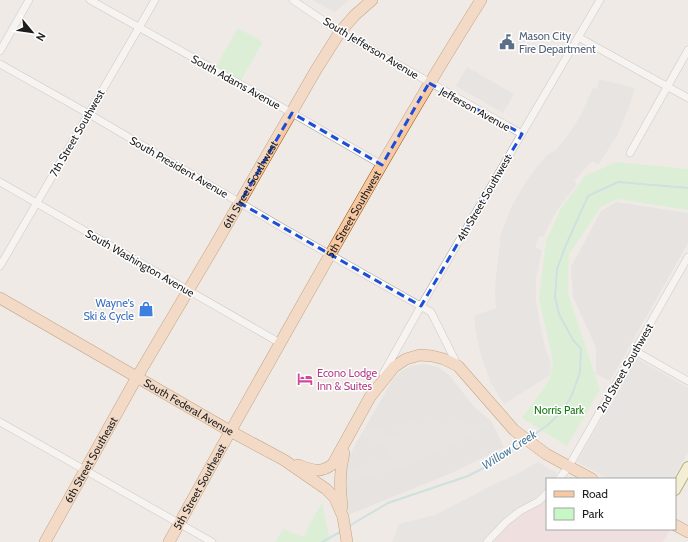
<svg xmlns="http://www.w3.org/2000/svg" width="688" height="542" viewBox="0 0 688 542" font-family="Cabin,sans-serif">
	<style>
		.residential { fill: #dcdbdb }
		.commercial { fill: #efd5d7 }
		.park { fill: #c6f7c4 }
		.parking { fill: #dedede }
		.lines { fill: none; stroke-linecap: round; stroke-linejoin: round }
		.stream { stroke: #a8d5da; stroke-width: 2 }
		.street-casing { stroke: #a2a2a2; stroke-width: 8 }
		.secondary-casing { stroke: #706f0b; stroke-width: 12 }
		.primary-casing { stroke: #915408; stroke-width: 12 }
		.street { stroke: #fff; stroke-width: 7 }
		.secondary { stroke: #f6f2bc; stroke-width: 10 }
		.primary { stroke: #f7c8a2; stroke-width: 11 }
		.marked { fill: none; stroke: #1d4ed8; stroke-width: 3; stroke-dasharray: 8 5; stroke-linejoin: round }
		.labels { text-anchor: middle; stroke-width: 3; stroke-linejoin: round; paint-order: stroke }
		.service-label { font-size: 11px; fill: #4e5e75; stroke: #fff; text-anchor: start }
		.street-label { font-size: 11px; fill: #1e1e1e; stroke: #fff }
		.shop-label { font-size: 11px; fill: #366cbe; stroke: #fff; text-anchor: end }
		.hotel-label { font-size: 11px; fill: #b23c85; stroke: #fff; text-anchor: start }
		.park-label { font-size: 11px; fill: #157811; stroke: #fff }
		.water-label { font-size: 12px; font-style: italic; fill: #4a7b9a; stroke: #fff }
	</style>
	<rect width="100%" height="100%" fill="#efeae5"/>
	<path class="residential" d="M616,202L688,213V243L610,381L596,374V347L573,297L571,267L601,211Z
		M424,364L438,367L449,375L475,408L491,421L504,447L456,471L348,515L343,479L350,454L393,379L401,371L411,366Z"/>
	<path class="commercial" d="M547,494V529L670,530L663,542H487Z"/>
	<path class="park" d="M238,28L263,42L239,84L214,70Z
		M616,162L688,169V210L617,199L601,207L569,254L568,293L600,390L567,446L522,418L550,379L553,361L539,300L546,241L561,208L585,176Z
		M322,502L330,542H275L283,529L303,537Z"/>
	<path class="parking" d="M312,0H349L335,12Z
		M467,67L514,94L503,113L456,86Z
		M599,79L635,88L630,104L618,134L598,165L592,161L574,181L577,184L560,206L551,221L543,237L539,236L535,247L542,250L536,279V300L542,335L547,354L551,362L550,375L504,404L491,383L481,355L476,334L474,316L496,308L495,287L497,268L500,245V236L512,206L525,183L540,163L547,155L556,150L569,134L581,115L593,88L597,89Z
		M636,358L688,388V452L673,479H608L577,462Z
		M413,420L415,426L436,421L445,426L461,420L464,426L486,422L490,427L448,447L398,469L348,481L346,469L390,458L386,444L382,446L364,436L371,425L393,437L400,433L397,427Z
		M538,462L557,473L553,479H547V487L542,493L511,514L495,528L483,542H392L399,524L435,515L495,484L517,474Z"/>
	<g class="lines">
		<path class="stream" d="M531,437L549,424L563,410L572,395L580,372L581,349L573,340L559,314L555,297L557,269L566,245L588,196L618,182L688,188
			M349,526L388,503L468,476L493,463L524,442
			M322,542L342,531"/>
		<g class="street-casing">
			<path id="street" d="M90,0L292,113L382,165
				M293,0L340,32L522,134
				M578,37L688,98
				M0,51L29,0
				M0,64L89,114L283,228L431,312L458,366
				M630,153L688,50
				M0,182L280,343
				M0,266L155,0
				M635,351L688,381
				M383,374L421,306L600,0
				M0,422L212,542
				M559,479L569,466L688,257
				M487,542L505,523L520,511L539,501L547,493"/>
		</g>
		<g class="secondary-casing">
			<path id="secondary" d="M675,490L688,467"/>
		</g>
		<g class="primary-casing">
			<g id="primary">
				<path id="s1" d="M0,298L230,431L284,460L326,489L335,498L343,517L347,542"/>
				<path d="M298,465C312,470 320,474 333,464L370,397L394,367L406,359L420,355L432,356L444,359L458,366L514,430L546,454L592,479"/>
				<path d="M342,507C340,487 339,473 344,453"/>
				<path d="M675,525L688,532"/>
				<path id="s2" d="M45,542L137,377L214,247L316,70L340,32L355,15L372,0"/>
				<path id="s3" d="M169,542C218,453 268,364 318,276C371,183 424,90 481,0"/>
			</g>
		</g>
		<use href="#street" class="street"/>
		<use href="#secondary" class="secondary"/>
		<use href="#primary" class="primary"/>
	</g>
	<path d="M0 0H688V542H0ZM429,83L522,134L421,306L240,203L292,113L382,165Z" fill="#efeae5" fill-opacity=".55" fill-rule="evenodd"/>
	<path class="marked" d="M429,83L522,134L421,306L240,203L292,113L382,165Z"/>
	<defs>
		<g id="civic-bare" transform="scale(1.2)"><path d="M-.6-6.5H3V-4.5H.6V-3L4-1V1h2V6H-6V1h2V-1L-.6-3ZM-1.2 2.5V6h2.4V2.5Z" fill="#5c6f8a" stroke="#fff" stroke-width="2.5" paint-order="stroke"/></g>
		<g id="shop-bare" transform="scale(1.2)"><path d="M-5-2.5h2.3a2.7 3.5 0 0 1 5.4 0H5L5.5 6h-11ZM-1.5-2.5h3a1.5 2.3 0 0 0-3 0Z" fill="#3f7fe0" stroke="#fff" stroke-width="2.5" paint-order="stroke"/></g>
		<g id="hotel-bare" transform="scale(1.2)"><path d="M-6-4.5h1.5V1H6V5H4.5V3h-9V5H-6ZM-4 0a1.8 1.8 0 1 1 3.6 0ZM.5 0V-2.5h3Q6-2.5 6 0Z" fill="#d1479c" stroke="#fff" stroke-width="2.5" paint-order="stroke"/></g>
	</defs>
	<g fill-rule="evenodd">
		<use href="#civic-bare" x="507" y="42"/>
		<use href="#shop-bare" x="146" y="309"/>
		<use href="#hotel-bare" x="305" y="379"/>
	</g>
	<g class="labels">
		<g class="service-label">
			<text x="519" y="40">Mason City<tspan x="519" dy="13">Fire Department</tspan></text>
		</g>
		<g class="street-label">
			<text transform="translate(371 48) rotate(31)" y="4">South Jefferson Avenue</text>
			<text transform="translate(236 82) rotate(29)" y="4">South Adams Avenue</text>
			<text transform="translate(475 109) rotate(29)" y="4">Jefferson Avenue</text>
			<text transform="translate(77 133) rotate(-60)" y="4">7th Street Southwest</text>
			<text transform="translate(179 167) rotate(30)" y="4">South President Avenue</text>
			<text dy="4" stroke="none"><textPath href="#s2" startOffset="412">6th Street Southwest</textPath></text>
			<text transform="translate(484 198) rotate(-60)" y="4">4th Street Southwest</text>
			<text dy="4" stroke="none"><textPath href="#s3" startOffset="376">5th Street Southwest</textPath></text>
			<text transform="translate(140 263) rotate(30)" y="4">South Washington Avenue</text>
			<text transform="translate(625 368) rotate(-60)" y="4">2nd Street Southwest</text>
			<text dy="4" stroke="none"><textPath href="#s1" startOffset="218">South Federal Avenue</textPath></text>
			<text dy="4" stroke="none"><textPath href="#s2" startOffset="94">6th Street Southeast</textPath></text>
			<text dy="4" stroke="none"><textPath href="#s3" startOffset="63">5th Street Southeast</textPath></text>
		</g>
		<g class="shop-label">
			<text x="134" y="307">Wayne's<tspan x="134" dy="13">Ski &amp; Cycle</tspan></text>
		</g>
		<g class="hotel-label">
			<text x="317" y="377">Econo Lodge<tspan x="317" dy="13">Inn &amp; Suites</tspan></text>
		</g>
		<g class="park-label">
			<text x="559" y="414">Norris Park</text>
		</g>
		<g class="water-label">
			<text transform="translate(509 450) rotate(-33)" y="4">Willow Creek</text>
		</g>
	</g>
	<rect x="546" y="478" width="130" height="52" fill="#ffffff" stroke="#a5a5a5"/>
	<rect x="554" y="491" width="20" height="6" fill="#f7c8a2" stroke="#a5a5a5"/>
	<text x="582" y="498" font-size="12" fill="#1e1e1e">Road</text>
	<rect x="554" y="508" width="20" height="12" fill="#c6f7c4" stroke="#a5a5a5"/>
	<text x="582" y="518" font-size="12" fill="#1e1e1e">Park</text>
	<g transform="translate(32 32) rotate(119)" stroke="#ffffff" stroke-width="3" paint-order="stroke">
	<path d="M0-3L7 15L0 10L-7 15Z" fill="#1e1e1e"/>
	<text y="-6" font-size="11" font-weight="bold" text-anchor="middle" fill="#1e1e1e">N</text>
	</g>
</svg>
